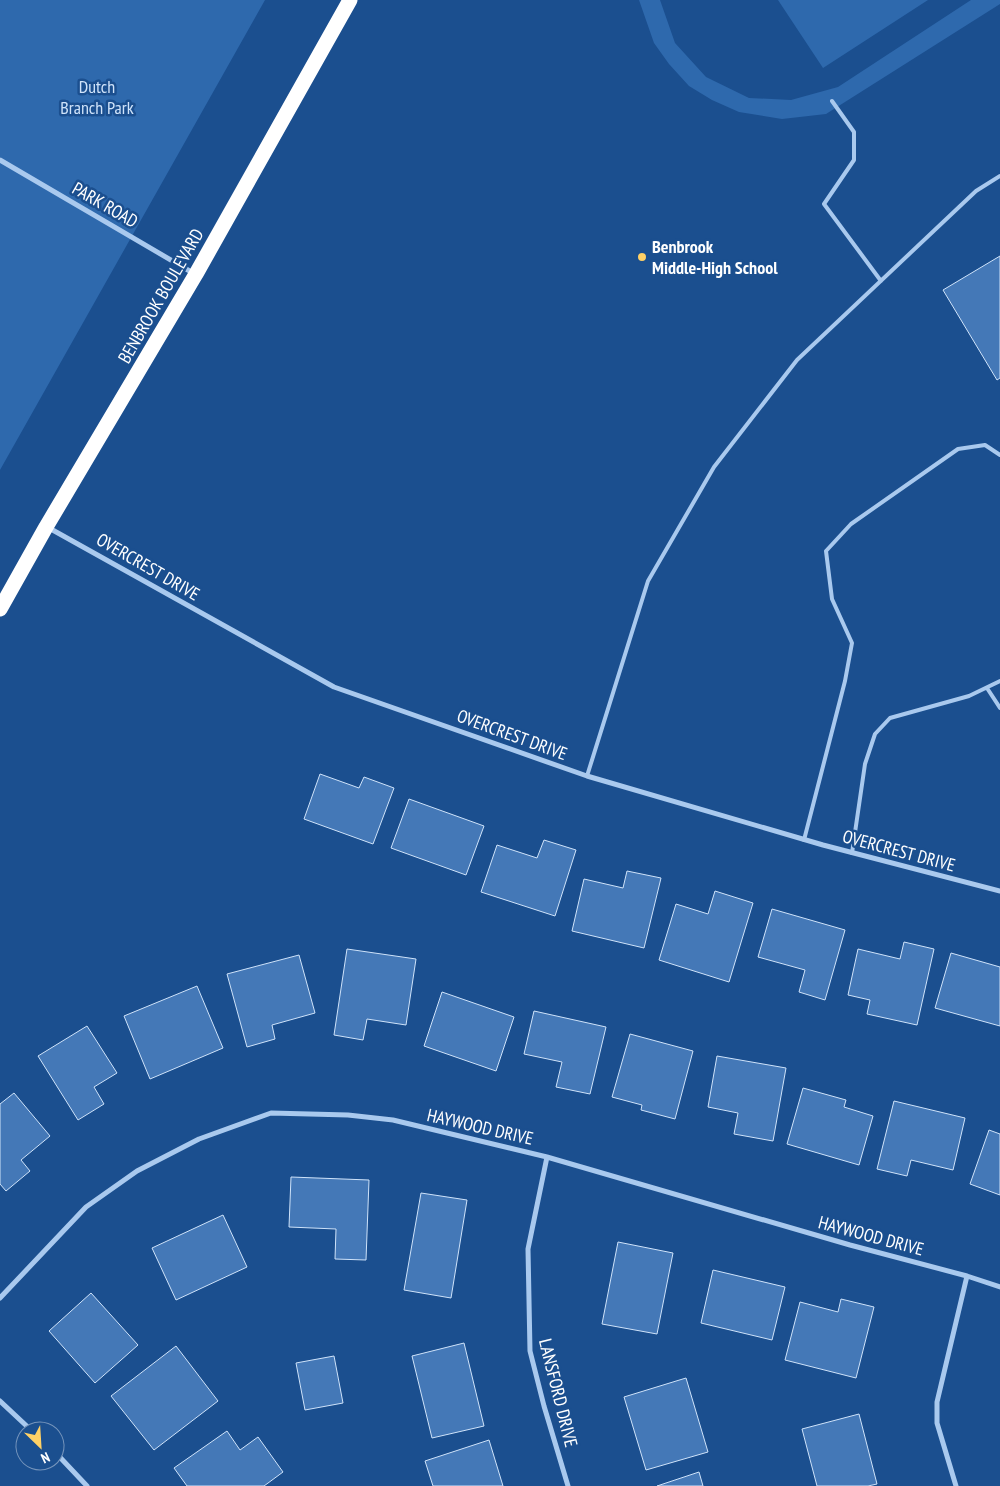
<svg xmlns="http://www.w3.org/2000/svg" width="1000" height="1486" viewBox="0 0 1000 1486" font-family="'PT Sans Narrow',sans-serif">
	<style>
		.green { fill: #2e69ad }
		.building { fill: #4478b7; stroke: #cfe3fa }
		.lines { fill: none; stroke-linecap: round; stroke-linejoin: round }
		.lane { stroke: #a9c9ee; stroke-width: 4 }
		.street { stroke: #a9c9ee; stroke-width: 5 }
		.highway { stroke: #fff; stroke-width: 15 }
		.poi-dot { fill: #ffd166; stroke: #1b4f8f; stroke-width: 2 }
		.labels { text-anchor: middle; stroke-width: 5; stroke-linejoin: round; paint-order: stroke }
		.park-label { font-size: 18px; fill: #cfe3fa; stroke: #1b4f8f }
		.street-label { font-size: 18px; fill: #fff; stroke: #1b4f8f }
		.poi-label { font-size: 18px; font-weight: bold; fill: #fff; stroke: #1b4f8f; text-anchor: start }
	</style>
	<rect width="100%" height="100%" fill="#1b4f8f"/>
	<path class="green" d="M0,0H265L0,470Z
		M639,0H660L675,43L706,77L749,98L791,100L838,87L971,0H1000V4L826,114L782,119L739,112L712,100L689,86L669,64L654,43Z
		M778,0H928L823,68Z"/>
	<path class="building" d="M1000,256V378L997,380L943,290Z
		M320,774L359,788L364,777L394,788L373,844L304,819Z
		M409,799L484,826L466,875L391,848Z
		M544,840L576,850L555,916L481,892L497,845L537,858Z
		M627,871L661,878L644,948L572,931L584,879L623,888Z
		M715,891L753,903L729,982L659,960L676,904L708,914Z
		M772,909L845,930L825,1000L799,992L805,970L758,957Z
		M904,942L934,949L917,1025L867,1014L870,1000L848,995L858,949L900,959Z
		M347,949L416,959L406,1025L367,1019L363,1040L334,1035Z
		M951,953L1000,967V1026L935,1008Z
		M299,955L315,1013L272,1025L275,1039L247,1047L227,974Z
		M197,986L223,1048L150,1079L124,1016Z
		M442,992L514,1017L496,1071L424,1046Z
		M534,1011L606,1027L590,1094L556,1087L562,1062L524,1054Z
		M87,1026L117,1073L94,1087L104,1104L78,1120L38,1056Z
		M630,1034L693,1051L675,1119L641,1110L642,1105L612,1097Z
		M717,1056L786,1068L773,1141L734,1134L738,1113L708,1107Z
		M803,1088L846,1100L844,1107L873,1116L859,1165L787,1144Z
		M14,1093L50,1136L21,1160L30,1171L6,1191L0,1184V1104Z
		M894,1101L965,1118L953,1170L911,1160L907,1176L877,1169Z
		M989,1130L1000,1134V1195L970,1184Z
		M291,1177L369,1180L366,1260L335,1259L336,1229L289,1227Z
		M421,1193L467,1200L451,1298L404,1290Z
		M223,1215L247,1267L176,1300L152,1248Z
		M618,1242L673,1253L657,1334L602,1324Z
		M713,1270L785,1287L772,1340L701,1323Z
		M91,1293L138,1345L95,1383L49,1331Z
		M841,1299L874,1307L856,1378L785,1360L800,1302L838,1312Z
		M464,1343L484,1426L432,1438L412,1356Z
		M176,1346L218,1401L154,1450L111,1396Z
		M334,1356L343,1403L305,1410L296,1363Z
		M686,1378L708,1452L646,1470L624,1397Z
		M859,1414L877,1484L868,1486H817L802,1429Z
		M227,1431L240,1450L258,1437L283,1472L264,1486H187L174,1468Z
		M489,1440L503,1486H433L425,1461Z
		M699,1472L703,1486H657Z"/>
	<g class="lines">
		<path class="lane" d="M832,101L854,132V160L824,204L881,281
			M987,688L1000,708
			M587,776L648,581L714,467L797,360L976,191L1000,176
			M804,840L845,681L852,643L832,599L826,551L851,524L958,449L985,445L1000,455
			M852,853L865,764L875,734L890,718L969,696L1000,681"/>
		<path class="street" d="M0,160L193,273
			M49,528L334,687L587,776L823,845L1000,891
			M547,1157L528,1249L530,1351L544,1406L568,1486
			M0,1298L86,1207L137,1171L199,1139L271,1113L348,1115L393,1120L547,1157L850,1245L967,1276L1000,1287
			M0,1401L32,1431
			M55,1452L87,1486
			M956,1486L937,1423V1402L967,1276"/>
		<path class="highway" d="M0,609L46,527L196,274L350,0"/>
	</g>
	<circle class="poi-dot" cx="642" cy="257" r="5"/>
	<g class="labels">
		<g class="park-label">
			<text x="97" y="93">Dutch<tspan x="97" dy="21">Branch Park</tspan></text>
		</g>
		<g class="street-label">
			<text transform="translate(105 205) rotate(30)" y="6">PARK ROAD</text>
			<text transform="translate(161 296) rotate(-60)" y="6">BENBROOK BOULEVARD</text>
			<text transform="translate(148 567) rotate(30)" y="6">OVERCREST DRIVE</text>
			<text transform="translate(512 735) rotate(20)" y="6">OVERCREST DRIVE</text>
			<text transform="translate(899 851) rotate(15)" y="6">OVERCREST DRIVE</text>
			<text transform="translate(480 1127) rotate(13)" y="6">HAYWOOD DRIVE</text>
			<text transform="translate(871 1236) rotate(15)" y="6">HAYWOOD DRIVE</text>
			<text transform="translate(558 1393) rotate(76)" y="6">LANSFORD DRIVE</text>
		</g>
		<g class="poi-label">
			<text x="652" y="253">Benbrook<tspan x="652" dy="21">Middle-High School</tspan></text>
		</g>
	</g>
	<g transform="translate(40 1446) rotate(155)"><circle r="24" fill="#1b4f8f" stroke="#7695bc"/>
	<path d="M0-4L9 19L0 12L-9 19Z" fill="#ffd166"/>
	<text y="-8" font-size="14" font-weight="bold" text-anchor="middle" fill="#ffffff">N</text>
	</g>
</svg>
